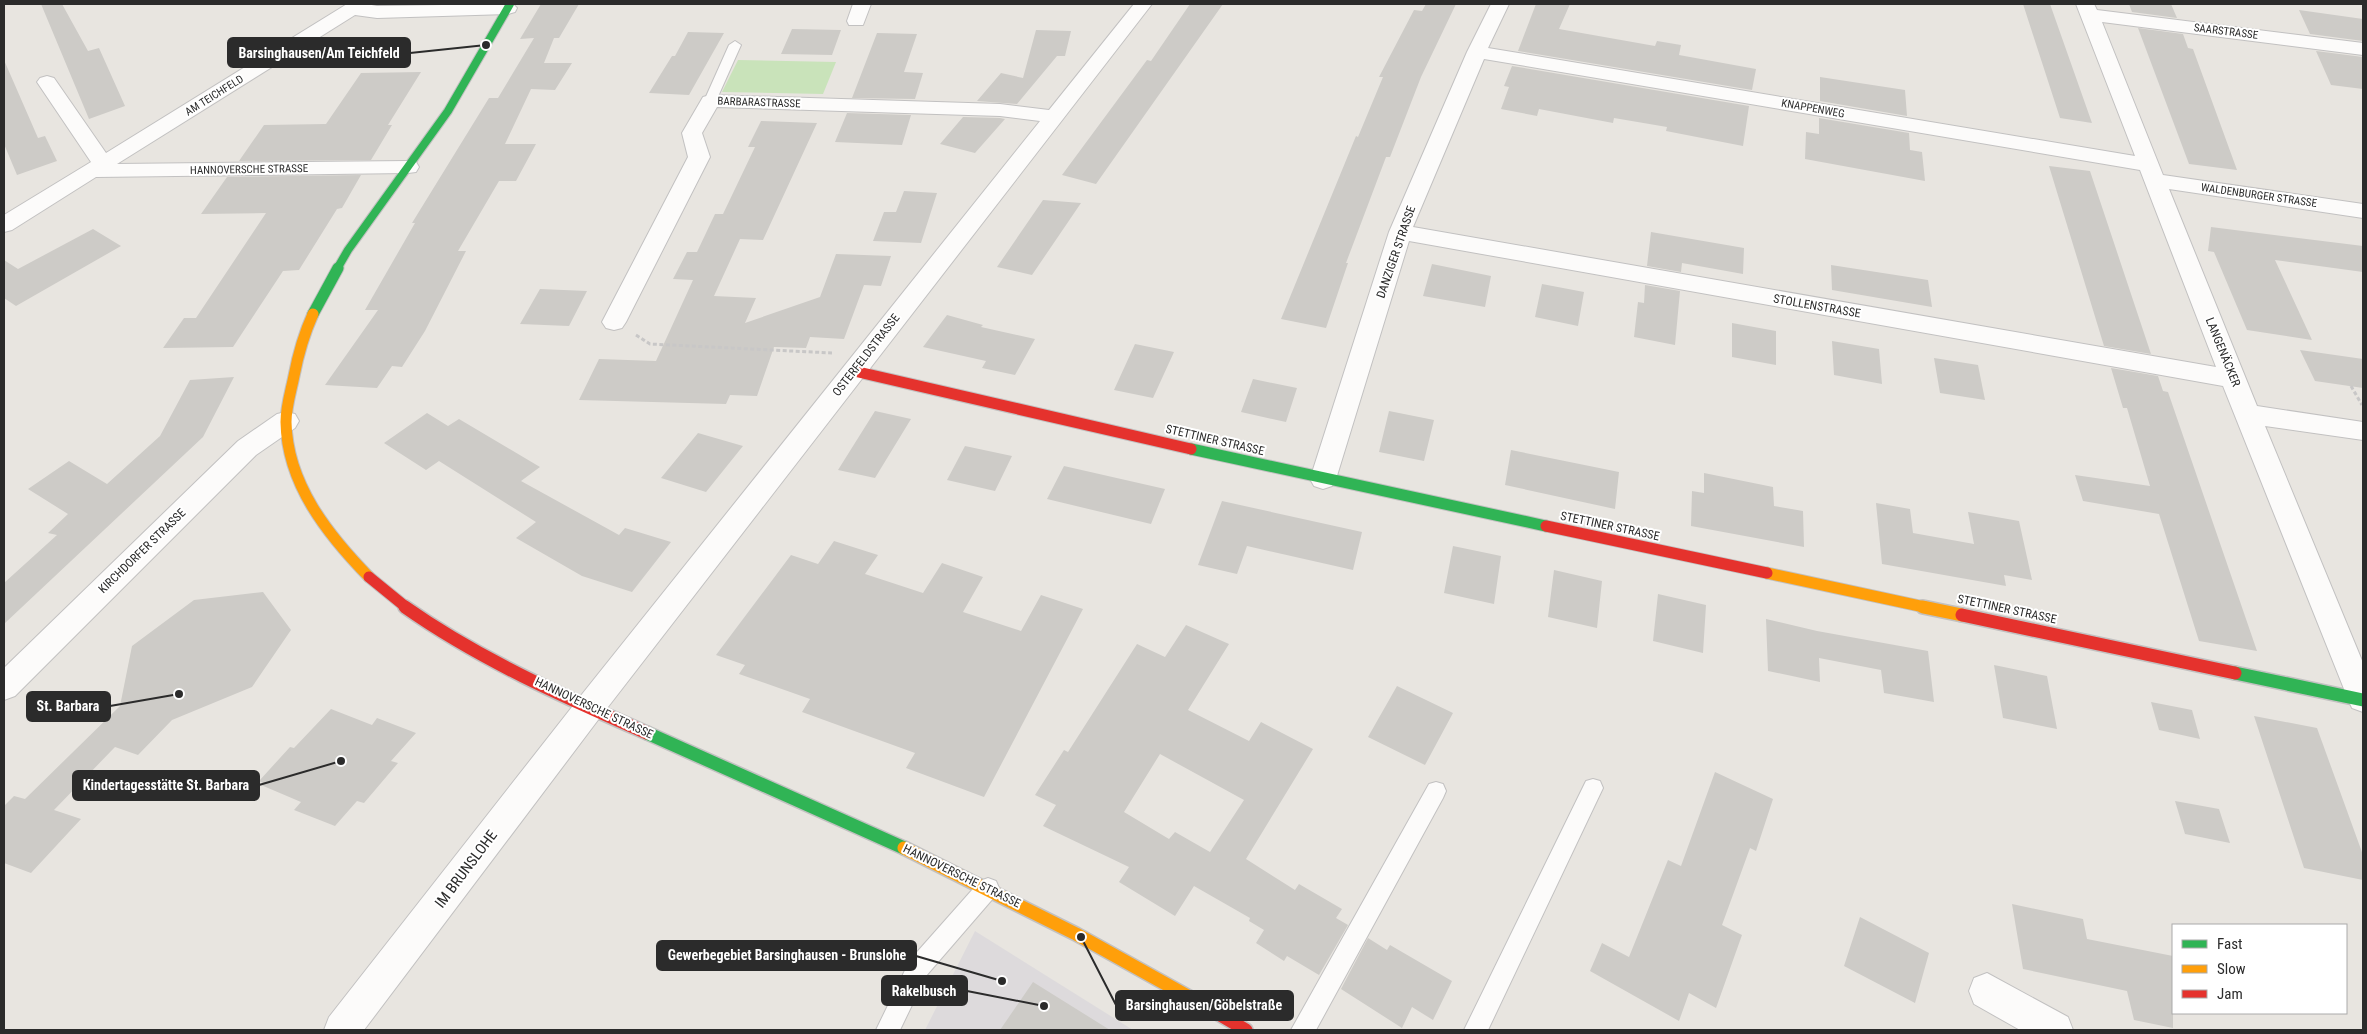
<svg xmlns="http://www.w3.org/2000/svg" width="2367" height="1034" viewBox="0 0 2367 1034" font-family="'Roboto Condensed',sans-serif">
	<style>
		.industrial { fill: #dddadc }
		.green { fill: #c9e3ba }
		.building { fill: #cdcbc7; fill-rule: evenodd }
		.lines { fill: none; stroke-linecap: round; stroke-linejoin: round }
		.lane-casing { stroke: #c2c1c1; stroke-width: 2 }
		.street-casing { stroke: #c2c1c1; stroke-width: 2 }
		.fast-far2-casing { stroke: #c2c1c1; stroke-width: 10 }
		.fast-far1-casing { stroke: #c2c1c1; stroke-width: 13 }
		.fast-casing { stroke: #c2c1c1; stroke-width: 16 }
		.slow-far1-casing { stroke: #c2c1c1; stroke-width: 13 }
		.slow-casing { stroke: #c2c1c1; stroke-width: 16 }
		.jam-far1-casing { stroke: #c2c1c1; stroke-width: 13 }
		.jam-casing { stroke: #c2c1c1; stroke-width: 16 }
		.path { stroke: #c8c7c7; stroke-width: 3; stroke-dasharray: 4 2.5; stroke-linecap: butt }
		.lane { fill: #fcfbfa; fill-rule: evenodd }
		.street { fill: #fcfbfa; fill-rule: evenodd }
		.fast-far2 { stroke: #30b455; stroke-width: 8 }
		.fast-far1 { stroke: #30b455; stroke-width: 11 }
		.fast { stroke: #30b455; stroke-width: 13 }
		.slow-far1 { stroke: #ff9f0a; stroke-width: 11 }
		.slow { stroke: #ff9f0a; stroke-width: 13 }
		.jam-far1 { stroke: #e5322d; stroke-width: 11 }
		.jam { stroke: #e5322d; stroke-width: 13 }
		.labels { text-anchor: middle; stroke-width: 4; stroke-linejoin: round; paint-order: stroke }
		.far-street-label { font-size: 11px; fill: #2b2b2b; stroke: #fff }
		.street-label { font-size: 12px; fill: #2b2b2b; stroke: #fff }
		.near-street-label { font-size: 15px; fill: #2b2b2b; stroke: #fff }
		.leader { fill: none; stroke: #2b2b2b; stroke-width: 2 }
		.callout-dot { fill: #2b2b2b; stroke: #fff; stroke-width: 2 }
		.callout { fill: #2b2b2b; stroke: #2b2b2b; stroke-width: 2 }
		.callout-label { font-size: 14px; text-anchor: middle; font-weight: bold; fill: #fff }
	</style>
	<rect width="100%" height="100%" fill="#e8e5e0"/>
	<path class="industrial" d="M975,931L1133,1030H925Z"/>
	<path class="green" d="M738,60L836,62L823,94L722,92Z"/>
	<path class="building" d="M41,4H62L88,51L99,48L125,106L89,119Z
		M541,4H579L559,38H554L544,63H572L555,90L531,89L505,144H536L516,181H499L458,251H466L425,331L402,367L392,366L377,388L325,385L378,310H365L415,223H412L489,98H498L534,38L520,39Z
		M1190,4H1223L1096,184L1062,175L1147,60L1151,61Z
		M1426,4H1456L1421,77L1390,157H1386L1346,263H1348L1326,328L1281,319L1356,136L1358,137L1383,77H1379L1414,10L1422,11Z
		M1536,4H1570L1559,29L1655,46L1657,41L1681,45L1679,55L1756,69L1752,90L1518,51Z
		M2023,4H2050L2092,123L2060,118Z
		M2129,4H2171L2177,18L2132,12Z
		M2299,10L2363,19V41L2310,34Z
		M2138,28L2183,34L2188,48L2193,49L2237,170L2189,164Z
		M792,29L841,30L832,55L781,54Z
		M1036,30L1071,31L1065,56H1057L1017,104L977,101L1001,73L1023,78Z
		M688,32L724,33L689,95L649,93L672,56H675Z
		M877,33L917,34L904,72L923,73L915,99L852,98Z
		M2316,51L2363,57V89L2331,85Z
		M4,60L38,138L45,136L57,161L17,175L4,144Z
		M1512,66L1749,106L1743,146L1666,131L1667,127L1614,118L1613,123L1539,109L1537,116L1501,109L1509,87L1504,86Z
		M421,72L388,125H392L371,160L239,161L264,125L326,124L361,73Z
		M1820,77L1905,90L1907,116L1820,101Z
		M847,113L911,115L902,145L835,142Z
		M963,117L1000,118L1005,119L975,153L940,144Z
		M1819,118L1909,133L1910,150L1922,152L1925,181L1805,159L1806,132L1819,134Z
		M761,121L817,123L763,240L740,239L714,296L756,298L745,323L820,297L836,254L891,256L881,286L864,285L844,339L810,337L806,348L774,347L757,396L730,395L726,404L579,400L599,359L656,361L693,280L673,279L687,252H697L715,214H723L755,147H748Z
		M2049,166L2090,171L2151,354L2104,346Z
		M361,175L342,208L337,209L299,270L283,271L233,347L163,348L184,318H196L266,213L201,214L227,177Z
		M904,191L937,193L921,243L873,241L884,212H896Z
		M1043,200L1081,203L1032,275L997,267Z
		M2211,227L2363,246V272L2275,260L2312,340L2247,330L2214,252L2208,251Z
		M93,229L121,246L16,306L4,298V260L18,269Z
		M1651,232L1744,248L1743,274L1682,263L1681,272L1647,266Z
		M1432,264L1491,276L1485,307L1423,296Z
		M1831,265L1928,280L1932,307L1832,290Z
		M1542,284L1584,292L1578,326L1535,317Z
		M1645,285L1680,291L1675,345L1634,337L1638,302L1644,303Z
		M540,289L587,291L569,326L520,324Z
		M947,315L983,325L981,327L1035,339L1015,375L982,368L986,361L923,347Z
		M1732,323L1776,331V365L1732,357Z
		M1832,341L1879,349L1882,384L1834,375Z
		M1135,344L1174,352L1153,398L1114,390Z
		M2300,350L2363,359V388L2315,381Z
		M1934,358L1978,365L1985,400L1940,393Z
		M2111,368L2158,376L2163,391L2168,392L2257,651L2199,641L2159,514L2083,501L2075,475L2150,486L2127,408H2123Z
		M234,377L203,437L4,624V583L57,535L48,533L68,514L28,489L69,461L107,484L160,436L190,380Z
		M1253,379L1297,388L1286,422L1241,412Z
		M875,411L911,419L875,478L838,470Z
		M1389,411L1434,420L1424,461L1379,452Z
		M427,413L448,426L459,419L540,467L521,481L619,535L625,528L671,542L632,592L582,576L516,538L536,522L439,461L426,470L384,443Z
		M698,433L743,446L706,492L661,478Z
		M965,446L1012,456L995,491L947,480Z
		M1511,450L1619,472L1615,509L1505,485Z
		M1064,466L1165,489L1151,524L1047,499Z
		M1704,473L1773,487L1774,506L1803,511L1804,547L1691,526L1692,491L1704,493Z
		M1222,501L1362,532L1353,570L1247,546L1237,574L1198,565Z
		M1876,503L1910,509L1913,533L1974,544L1968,512L2019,521L2032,580L2004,575L2006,586L1882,564Z
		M834,541L878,555L865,574L923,593L942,563L983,577L963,612L1021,631L1041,595L1083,609L984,797L906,768L915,753L802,712L810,699L739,674L745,665L716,655L791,555L818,564Z
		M1453,546L1501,556L1494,604L1444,593Z
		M1554,570L1602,581L1597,628L1548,617Z
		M263,592L291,630L252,687L172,720L138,755L115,747L54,810L81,819L31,873L4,863V806L14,796L25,799L120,706L132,646L194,600Z
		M1658,594L1706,605L1703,653L1653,641Z
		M1766,619L1817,631L1928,651L1934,702L1884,693L1881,670L1819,658L1820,682L1768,671Z
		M1186,625L1229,644L1188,710L1249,741L1261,722L1313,749L1246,859L1295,890L1299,884L1342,909L1336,918L1348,925L1319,975L1287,956L1284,961L1256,943L1264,930L1249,921L1250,918L1194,886L1175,916L1119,882L1129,867L1043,826L1056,805L1035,795L1064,750L1068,752L1137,644L1165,657ZM1160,754L1244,800L1210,852L1175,832L1169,839L1124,812Z
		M1994,665L2047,676L2057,729L2003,718Z
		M1397,686L1453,713L1425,765L1368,737Z
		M2151,702L2192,710L2200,739L2159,730Z
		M331,709L372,725L377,718L416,733L391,761L398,763L364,803L357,801L335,826L294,810L301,802L261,785L263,783L259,781L290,747L294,748Z
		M2254,716L2317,728L2363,855V880L2304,868Z
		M1715,772L1773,799L1756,851L1750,848L1722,925L1742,935L1716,1008L1689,993L1679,1021L1590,971L1602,943L1629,957L1668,860L1681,866Z
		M2175,801L2219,809L2230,843L2185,834Z
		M2012,904L2083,919L2087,939L2173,956V1028L2134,1020L2127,991L2023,969Z
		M1860,917L1929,953L1915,1003L1844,966Z
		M1368,938L1387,950L1390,945L1452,981L1433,1020L1412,1007L1402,1028L1341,989Z
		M1033,982L1110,1030H1000Z"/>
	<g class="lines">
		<g class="lane-casing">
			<path id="lane" d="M735,41L741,45L716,101L710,105L705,104L704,101L729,45Z
				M1593,779L1600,781L1603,788L1488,1030H1464L1586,781Z
				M1436,782L1443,784L1446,791L1443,798L1316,1030H1291L1429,784Z
				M988,878L996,881L999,888L996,895L926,976L900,1030H876L910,960L980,881Z"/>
		</g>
		<g class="street-casing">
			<path id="street" d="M347,4H366L377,6L513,4L517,8L515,12L508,14L377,18L355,15L117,164L408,161L416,162L419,167L416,172L408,173L96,177L12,230L4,232V215L91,162L37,82L40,78L47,76L54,78L106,153Z
				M853,4H871L863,25H849L847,21Z
				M1134,4H1152L601,716L364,1030H324L329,1017L579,698L1040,121L1000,116L717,107L702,133L710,157L626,322L622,328L614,330L606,328L602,322L688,157L682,133L703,97L710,95L1000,104L1049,110Z
				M1491,4H1509L1488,48L2135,156L2076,4H2094L2097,10L2363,43V55L2102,22L2163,175L2363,204V218L2169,189L2257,406L2363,422V440L2265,426L2363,663V712L2352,708L2348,699L2223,386L1409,241L1336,479L1332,486L1323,489L1314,486L1310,479L1389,232L1467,52ZM1484,59L2140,170L2216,367L1413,227Z
				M286,412L295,414L299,421L295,428L256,455L15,696L4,700V668L238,441L277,414Z
				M1987,973L2068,1017L2073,1030H2020L1974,1004L1969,991L1974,978Z"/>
		</g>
		<g class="fast-far2-casing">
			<path id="fast-far2" d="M337,269L348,250L448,111L510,4"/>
		</g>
		<g class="fast-far1-casing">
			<path id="fast-far1" d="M313,314L338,268
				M1191,449L1546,526"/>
		</g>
		<g class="fast-casing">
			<path id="fast" d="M2235,673L2363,700
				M647,733L904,848"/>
		</g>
		<g class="slow-far1-casing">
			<path id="slow-far1" d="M313,314C304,334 298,355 294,376C291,391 286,406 286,422C287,484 328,535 369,577
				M1767,573L1929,608"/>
		</g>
		<g class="slow-casing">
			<path id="slow" d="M1923,607L1962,615
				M904,848L1076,934L1191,998"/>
		</g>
		<g class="jam-far1-casing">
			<path id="jam-far1" d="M854,371L1191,449
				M1546,526L1767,573
				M369,577L407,608"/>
		</g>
		<g class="jam-casing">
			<path id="jam" d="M405,607C479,659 564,697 647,733
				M1962,615L2235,673
				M1191,998L1246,1030"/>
		</g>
		<path class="path" d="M636,335L650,344L832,353
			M2351,386L2362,405"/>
		<use href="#lane" class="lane"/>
		<use href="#street" class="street"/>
		<use href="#fast-far2" class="fast-far2"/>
		<use href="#fast-far1" class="fast-far1"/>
		<use href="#fast" class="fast"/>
		<use href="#slow-far1" class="slow-far1"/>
		<use href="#slow" class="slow"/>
		<use href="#jam-far1" class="jam-far1"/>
		<use href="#jam" class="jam"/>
	</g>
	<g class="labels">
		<g class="far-street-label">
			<text transform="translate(2226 31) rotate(7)" y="4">SAARSTRASSE</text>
			<text transform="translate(214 95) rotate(-32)" y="4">AM TEICHFELD</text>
			<text transform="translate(759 102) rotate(2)" y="4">BARBARASTRASSE</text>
			<text transform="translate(1813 108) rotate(10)" y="4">KNAPPENWEG</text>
			<text transform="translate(249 169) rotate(-1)" y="4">HANNOVERSCHE STRASSE</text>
			<text transform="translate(2259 195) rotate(8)" y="4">WALDENBURGER STRASSE</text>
		</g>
		<g class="street-label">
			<text transform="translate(1396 252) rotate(-71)" y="4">DANZIGER STRASSE</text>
			<text transform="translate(1817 306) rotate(10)" y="4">STOLLENSTRASSE</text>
			<text transform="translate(2223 352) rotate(68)" y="4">LANGENÄCKER</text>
			<text transform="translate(866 355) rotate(-52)" y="4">OSTERFELDSTRASSE</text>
			<text transform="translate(1215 440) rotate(13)" y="4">STETTINER STRASSE</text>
			<text transform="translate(1610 526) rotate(12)" y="4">STETTINER STRASSE</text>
			<text transform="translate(142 551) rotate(-44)" y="4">KIRCHDORFER STRASSE</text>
			<text transform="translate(2007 609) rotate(12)" y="4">STETTINER STRASSE</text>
			<text transform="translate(594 708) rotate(25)" y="4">HANNOVERSCHE STRASSE</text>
			<text transform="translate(962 876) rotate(26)" y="4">HANNOVERSCHE STRASSE</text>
		</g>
		<g class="near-street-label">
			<text transform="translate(466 869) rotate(-53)" y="5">IM BRUNSLOHE</text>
		</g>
	</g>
	<path class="leader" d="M486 45L410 53M179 694L110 706M341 761L259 785M1002 981L916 956M1044 1006L967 991M1081 937L1116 1005"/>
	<g class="callout-dot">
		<circle cx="486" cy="45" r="5"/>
		<circle cx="179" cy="694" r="5"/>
		<circle cx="341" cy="761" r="5"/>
		<circle cx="1002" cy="981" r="5"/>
		<circle cx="1044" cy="1006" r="5"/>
		<circle cx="1081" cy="937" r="5"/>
	</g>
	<g class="callout">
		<rect x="228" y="38" width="182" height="29" rx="5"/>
		<rect x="27" y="692" width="83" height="29" rx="5"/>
		<rect x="73" y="771" width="186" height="29" rx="5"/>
		<rect x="657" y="941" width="259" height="29" rx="5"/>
		<rect x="882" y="976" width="85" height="29" rx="5"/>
		<rect x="1116" y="991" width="177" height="29" rx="5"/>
	</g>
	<g class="callout-label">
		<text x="319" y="58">Barsinghausen/Am Teichfeld</text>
		<text x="68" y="711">St. Barbara</text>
		<text x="166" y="790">Kindertagesstätte St. Barbara</text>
		<text x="787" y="960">Gewerbegebiet Barsinghausen - Brunslohe</text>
		<text x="924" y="996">Rakelbusch</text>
		<text x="1204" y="1010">Barsinghausen/Göbelstraße</text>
	</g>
	<rect width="2367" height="1034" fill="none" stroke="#2b2b2b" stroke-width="10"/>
	<rect x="2172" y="924" width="175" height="90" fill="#ffffff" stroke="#aaaaaa"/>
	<rect x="2182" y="940" width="25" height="8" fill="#30b455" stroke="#aaaaaa"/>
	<text x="2217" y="949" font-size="15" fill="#2b2b2b">Fast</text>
	<rect x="2182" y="965" width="25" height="8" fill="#ff9f0a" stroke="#aaaaaa"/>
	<text x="2217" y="974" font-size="15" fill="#2b2b2b">Slow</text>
	<rect x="2182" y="990" width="25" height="8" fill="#e5322d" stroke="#aaaaaa"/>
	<text x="2217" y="999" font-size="15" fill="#2b2b2b">Jam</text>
</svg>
